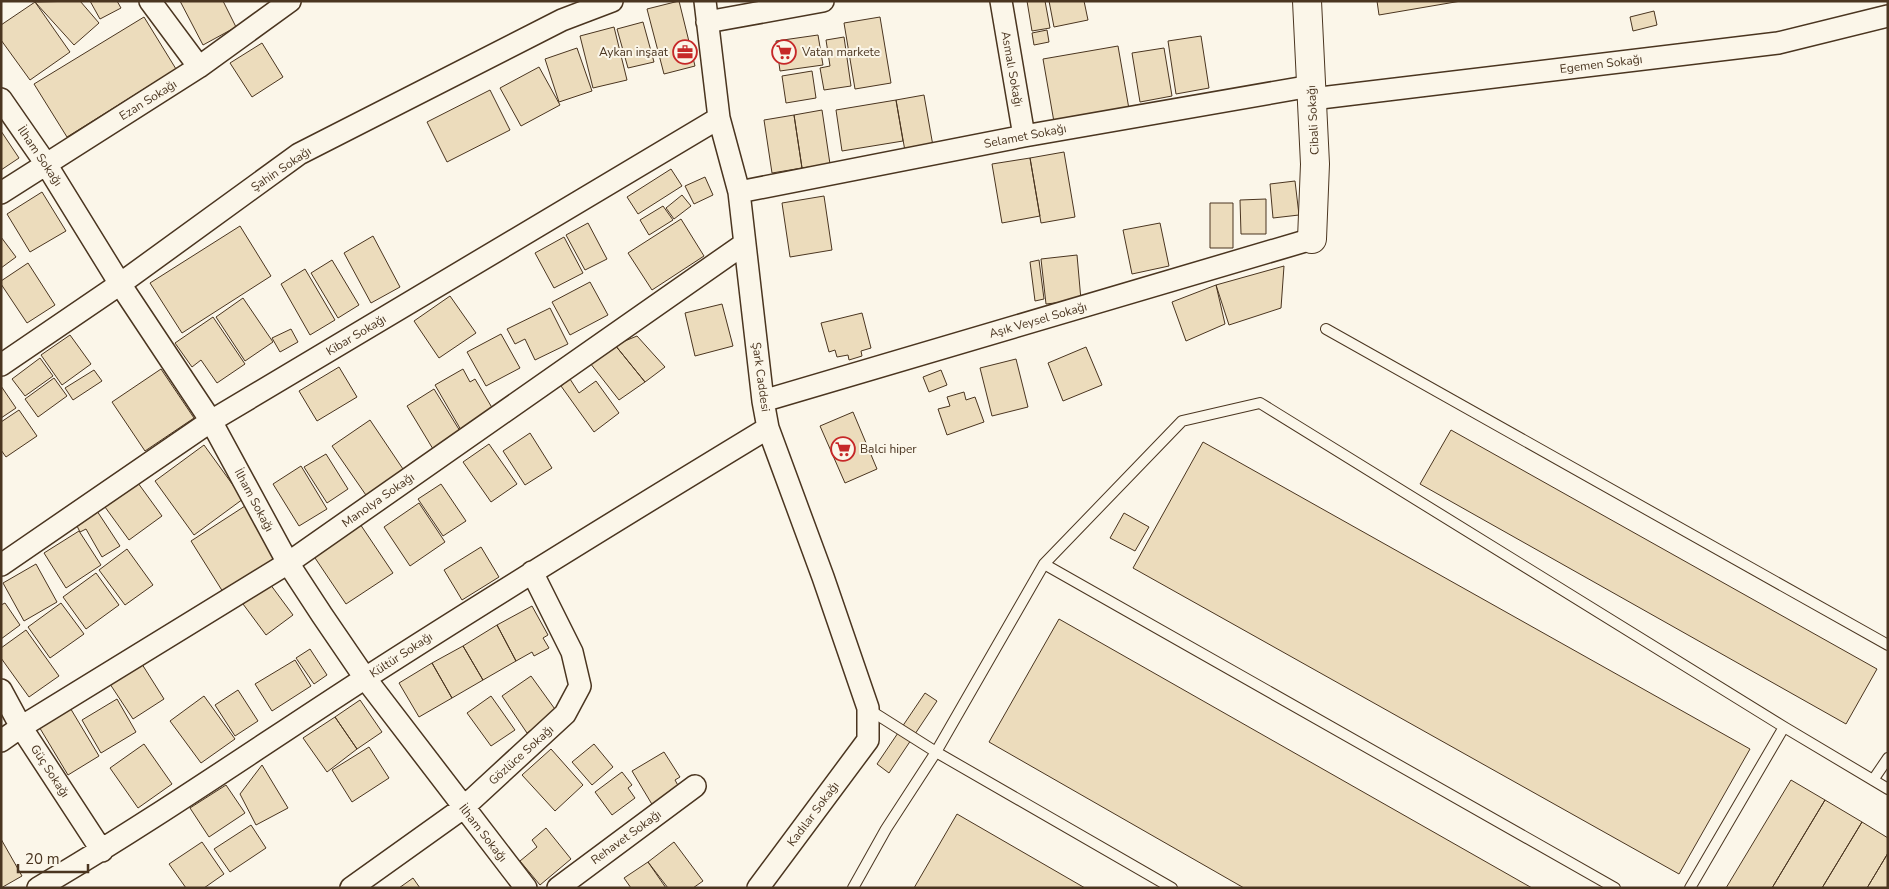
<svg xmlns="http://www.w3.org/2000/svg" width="1889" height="889" viewBox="0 0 1889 889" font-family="'Nunito Sans',sans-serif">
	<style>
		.building { fill: #ecdcbc; stroke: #4a3520 }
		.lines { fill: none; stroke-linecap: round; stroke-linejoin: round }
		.lane-casing { stroke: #4a3520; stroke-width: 12 }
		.street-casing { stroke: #4a3520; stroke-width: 24 }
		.secondary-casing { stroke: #4a3520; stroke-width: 30 }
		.lane { stroke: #fbf6e9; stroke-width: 10 }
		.street { stroke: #fbf6e9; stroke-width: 21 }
		.secondary { stroke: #fbf6e9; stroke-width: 28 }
		.labels { text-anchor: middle; stroke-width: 4; stroke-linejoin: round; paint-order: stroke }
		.poi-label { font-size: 12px; fill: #4a3520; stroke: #fbf6e9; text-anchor: start }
		.street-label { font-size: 12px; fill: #4a3520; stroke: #fbf6e9 }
	</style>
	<rect width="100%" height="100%" fill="#fbf6e9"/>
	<path class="building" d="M80,1L99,23L74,45L35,2Z
		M90,1H117L121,8L100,19Z
		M180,1H223L236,27L203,45Z
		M679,1L695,66L664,74L647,9Z
		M1027,1H1045L1050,28L1032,31Z
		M1049,1H1084L1088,20L1054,27Z
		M1377,1H1461L1379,15Z
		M35,2L70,52L30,80L1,40V25Z
		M1654,11L1657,25L1633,31L1630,17Z
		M144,17L176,69L67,137L34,84Z
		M880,17L891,83L855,89L844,23Z
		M643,22L654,62L628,68L617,29Z
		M614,27L627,80L593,88L580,36Z
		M1047,30L1049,42L1034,45L1032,33Z
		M818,35L823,65L780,71L776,41Z
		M1201,36L1209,88L1176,94L1168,41Z
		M844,37L851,86L824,90L820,68L830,66L826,40Z
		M262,43L283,77L252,97L230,63Z
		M1118,46L1129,109L1054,122L1043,59Z
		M577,48L592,91L559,102L545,59Z
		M1164,48L1172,96L1140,102L1132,53Z
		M539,67L560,105L521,126L500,88Z
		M812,71L816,98L786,103L782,76Z
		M490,90L510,130L447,162L427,122Z
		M924,95L933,146L905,151L896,100Z
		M896,100L903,141L842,151L836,110Z
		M822,110L830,164L802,168L794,115Z
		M794,115L802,168L772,173L764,120Z
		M1,131L19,158L1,170Z
		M1064,152L1075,217L1041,223L1030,158Z
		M1030,158L1040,216L1002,223L992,164Z
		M671,169L682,186L638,214L627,197Z
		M705,177L713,195L694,204L685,186Z
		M1295,181L1299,215L1273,218L1270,184Z
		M42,192L66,231L30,252L7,214Z
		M682,195L691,206L674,219L666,208Z
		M824,196L832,250L790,257L782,203Z
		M1266,199V234H1241L1240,200Z
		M1210,203H1233V248H1210Z
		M663,206L673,220L649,235L640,220Z
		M681,219L704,256L652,290L628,253Z
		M588,223L607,259L585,270L566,235Z
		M1160,223L1169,266L1132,274L1123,230Z
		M240,226L271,276L182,333L150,283Z
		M373,236L400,287L371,303L344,253Z
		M1,237L16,257L1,268Z
		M564,237L583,273L554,288L535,253Z
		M1077,255L1081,300L1046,304L1041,259Z
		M332,260L359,305L338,318L311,273Z
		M1039,260L1044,299L1035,301L1030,262Z
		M28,263L55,305L27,323L1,284V281Z
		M1284,266L1281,308L1229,325L1216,285Z
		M305,269L335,320L310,335L281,284Z
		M590,282L608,315L570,335L552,302Z
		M1216,285L1225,324L1186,341L1172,302Z
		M450,296L476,333L439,358L414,321Z
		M243,298L273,342L245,361L216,317Z
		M722,304L733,346L695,356L685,313Z
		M550,308L568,344L535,360L525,339L515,344L507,329Z
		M862,313L871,348L861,351L862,356L849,360L848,355L837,357L835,350L829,352L821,323Z
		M213,317L245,364L217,383L201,360L192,367L175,343Z
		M291,329L298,342L280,352L272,338Z
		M501,334L520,368L486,386L467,352Z
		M70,335L91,364L62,385L41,355Z
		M637,336L665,367L645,382L615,345Z
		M615,345L645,382L619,400L590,363Z
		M1086,347L1102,385L1063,401L1048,363Z
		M40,358L53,376L25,396L12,379Z
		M1016,359L1028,407L992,416L980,368Z
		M339,367L357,397L317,421L299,391Z
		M161,369L194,418L145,451L112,402Z
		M463,369L470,382L475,379L494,411L461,430L435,385Z
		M94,370L102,381L73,400L65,388Z
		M941,370L947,385L929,392L923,377Z
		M54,378L67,396L38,417L25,399Z
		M570,379L579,393L596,381L619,413L594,432L561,386Z
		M1,386L16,408L1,418Z
		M434,389L460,431L433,449L407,406Z
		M964,392L966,400L975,397L984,422L947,435L938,409L950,406L947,397Z
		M19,410L37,436L6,457L1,450V422Z
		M853,412L877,469L845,483L820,426Z
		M370,420L405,472L368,498L332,446Z
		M1451,430L1877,669L1846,724L1420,484Z
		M530,433L552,468L525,485L503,451Z
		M1203,442L1750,749L1679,874L1133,568Z
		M489,444L517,484L491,502L463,462Z
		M204,445L243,499L194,535L155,481Z
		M326,454L348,489L327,503L304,467Z
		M301,466L327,509L299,526L273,484Z
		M138,483L162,516L129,540L105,507Z
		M441,484L466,521L443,536L418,499Z
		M419,503L445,542L410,566L384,527Z
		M245,506L278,558L223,592L191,541Z
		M97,511L120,546L102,557L86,529L80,532L76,524Z
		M1124,513L1149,527L1135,551L1110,538Z
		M358,521L393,573L346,604L311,552Z
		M79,531L101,565L66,588L44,553Z
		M481,547L499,577L462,600L444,570Z
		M127,549L153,585L125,605L99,570Z
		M36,564L57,602L24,621L3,583Z
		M96,573L119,605L86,629L63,597Z
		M270,584L293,615L266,635L243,604Z
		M5,603L20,625L1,639V605Z
		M61,603L84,634L50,658L28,627Z
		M532,606L548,635L543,638L549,648L534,656L532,652L516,661L497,625Z
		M1059,619L1532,888H1244L989,742Z
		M497,625L516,661L483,680L463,646Z
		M26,630L59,676L29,697L1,658V648Z
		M463,646L483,680L452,698L432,663Z
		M310,649L327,675L314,684L296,658Z
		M295,660L311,686L272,711L255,684Z
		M140,661L164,699L133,719L108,681Z
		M432,663L452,698L419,717L399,683Z
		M531,676L557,712L527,733L502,696Z
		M238,690L258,721L235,736L215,705Z
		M925,693L937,701L889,773L877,764Z
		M204,696L235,739L201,763L170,721Z
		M491,696L515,730L491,746L467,713Z
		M117,699L136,732L101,753L82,720Z
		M360,700L382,732L357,749L335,717Z
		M69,706L99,756L68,775L38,725Z
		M335,717L357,749L327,772L303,738Z
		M144,744L172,784L138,808L110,768Z
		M594,744L613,767L592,785L572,762Z
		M369,747L389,778L352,802L332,770Z
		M551,749L583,785L555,811L522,775Z
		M664,752L680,777L675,780L680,789L653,806L632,771Z
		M262,765L288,808L256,825L240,794Z
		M622,772L632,785L628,788L635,798L612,815L595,792Z
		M1791,780L1825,800L1772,888H1726Z
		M226,785L245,813L209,837L190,808Z
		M1825,800L1862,822L1822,888H1772Z
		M957,814L1085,888H914Z
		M1862,822L1888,838V853L1867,888H1822Z
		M251,825L266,848L230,872L214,849Z
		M546,828L571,859L540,885L520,861L537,847L532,840Z
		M1,839L22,876L1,888Z
		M202,842L224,874L204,888H186L169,864Z
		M674,842L703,881L693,888H668L648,862Z
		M1888,853V888H1867Z
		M648,862L666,888H631L624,878Z
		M413,878L420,888H399Z"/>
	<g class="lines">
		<g class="lane-casing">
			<path id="lane" d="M1326,329L1888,645
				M1044,564L1615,888
				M868,709L936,752L1044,564L1182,421L1260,403L1784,727L1888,789
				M1873,780L1888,758
				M853,888L886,829L936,752L1172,888
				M1690,888L1784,727"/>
		</g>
		<g class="street-casing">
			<path id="street" d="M150,1L199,67
				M705,1L719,118L739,192L763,401L768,428L823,577L868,708V740L758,888
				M1001,1L1024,136
				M707,22L823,1
				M1,99L46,164L120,284L211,421L288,563L322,615L365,678L526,888
				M1312,99L1778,43L1888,16
				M739,192L1024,136L1311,86
				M1,193L199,67L290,1
				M1,365L120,284L299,154L562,20L612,1
				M763,401L1312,239
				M1,565L211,421L719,118
				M1,690L21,727L102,851
				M1,741L21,727L288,563L744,244
				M38,888C151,822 257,748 367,677C499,592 633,510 768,428
				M351,888L463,808L565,714L580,686L572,652L532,572
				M558,888L695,786"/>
		</g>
		<g class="secondary-casing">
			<path id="secondary" d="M1307,1L1315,164L1312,239"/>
		</g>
		<use href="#lane" class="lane"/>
		<use href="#street" class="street"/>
		<use href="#secondary" class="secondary"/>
	</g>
	<defs>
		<g id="office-ring" transform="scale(1.25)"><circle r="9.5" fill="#fbf6e9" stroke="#c62828" stroke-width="1.5"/><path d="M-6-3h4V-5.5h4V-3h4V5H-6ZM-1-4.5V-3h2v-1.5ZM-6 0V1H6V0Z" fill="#c62828"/></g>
		<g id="supermarket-ring" transform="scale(1.25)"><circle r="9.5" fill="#fbf6e9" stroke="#c62828" stroke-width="1.5"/><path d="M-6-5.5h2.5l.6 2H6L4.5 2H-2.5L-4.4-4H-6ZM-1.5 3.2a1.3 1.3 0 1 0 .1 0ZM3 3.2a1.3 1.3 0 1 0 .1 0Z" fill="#c62828"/></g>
	</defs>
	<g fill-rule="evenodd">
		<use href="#office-ring" x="685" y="52"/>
		<use href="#supermarket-ring" x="784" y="52"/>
		<use href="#supermarket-ring" x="843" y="449"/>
	</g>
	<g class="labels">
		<g class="poi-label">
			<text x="668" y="56" text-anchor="end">Aykan inşaat</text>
			<text x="802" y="56">Vatan markete</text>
			<text x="860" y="453">Balci hiper</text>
		</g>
		<g class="street-label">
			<text transform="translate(1601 64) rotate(-7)" y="4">Egemen Sokağı</text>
			<text transform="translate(1012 69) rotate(80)" y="4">Asmalı Sokağı</text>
			<text transform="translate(148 100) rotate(-32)" y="4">Ezan Sokağı</text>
			<text transform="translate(1313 120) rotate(-93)" y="4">Cibali Sokağı</text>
			<text transform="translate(1025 136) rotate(-11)" y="4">Selamet Sokağı</text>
			<text transform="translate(40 156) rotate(56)" y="4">İlham Sokağı</text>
			<text transform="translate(281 169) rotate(-34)" y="4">Şahin Sokağı</text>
			<text transform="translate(1038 320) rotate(-16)" y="4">Aşık Veysel Sokağı</text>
			<text transform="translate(356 335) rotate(-31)" y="4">Kibar Sokağı</text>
			<text transform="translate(761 377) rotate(82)" y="4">Şark Caddesi</text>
			<text transform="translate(254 500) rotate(62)" y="4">İlham Sokağı</text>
			<text transform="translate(378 500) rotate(-35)" y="4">Manolya Sokağı</text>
			<text transform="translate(401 655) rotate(-33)" y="4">Kültür Sokağı</text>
			<text transform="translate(521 755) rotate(-42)" y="4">Gözlüce Sokağı</text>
			<text transform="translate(50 771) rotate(57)" y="4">Güç Sokağı</text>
			<text transform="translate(813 814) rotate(-53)" y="4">Kadılar Sokağı</text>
			<text transform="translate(483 833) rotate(52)" y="4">İlham Sokağı</text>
			<text transform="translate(626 837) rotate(-36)" y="4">Rehavet Sokağı</text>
		</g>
	</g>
	<rect width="1889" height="889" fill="none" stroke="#4a3520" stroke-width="5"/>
	<path d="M18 864v8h70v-8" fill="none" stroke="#4a3520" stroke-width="2.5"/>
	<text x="25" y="864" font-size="15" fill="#4a3520" stroke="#fbf6e9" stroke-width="4" paint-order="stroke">20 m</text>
</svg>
